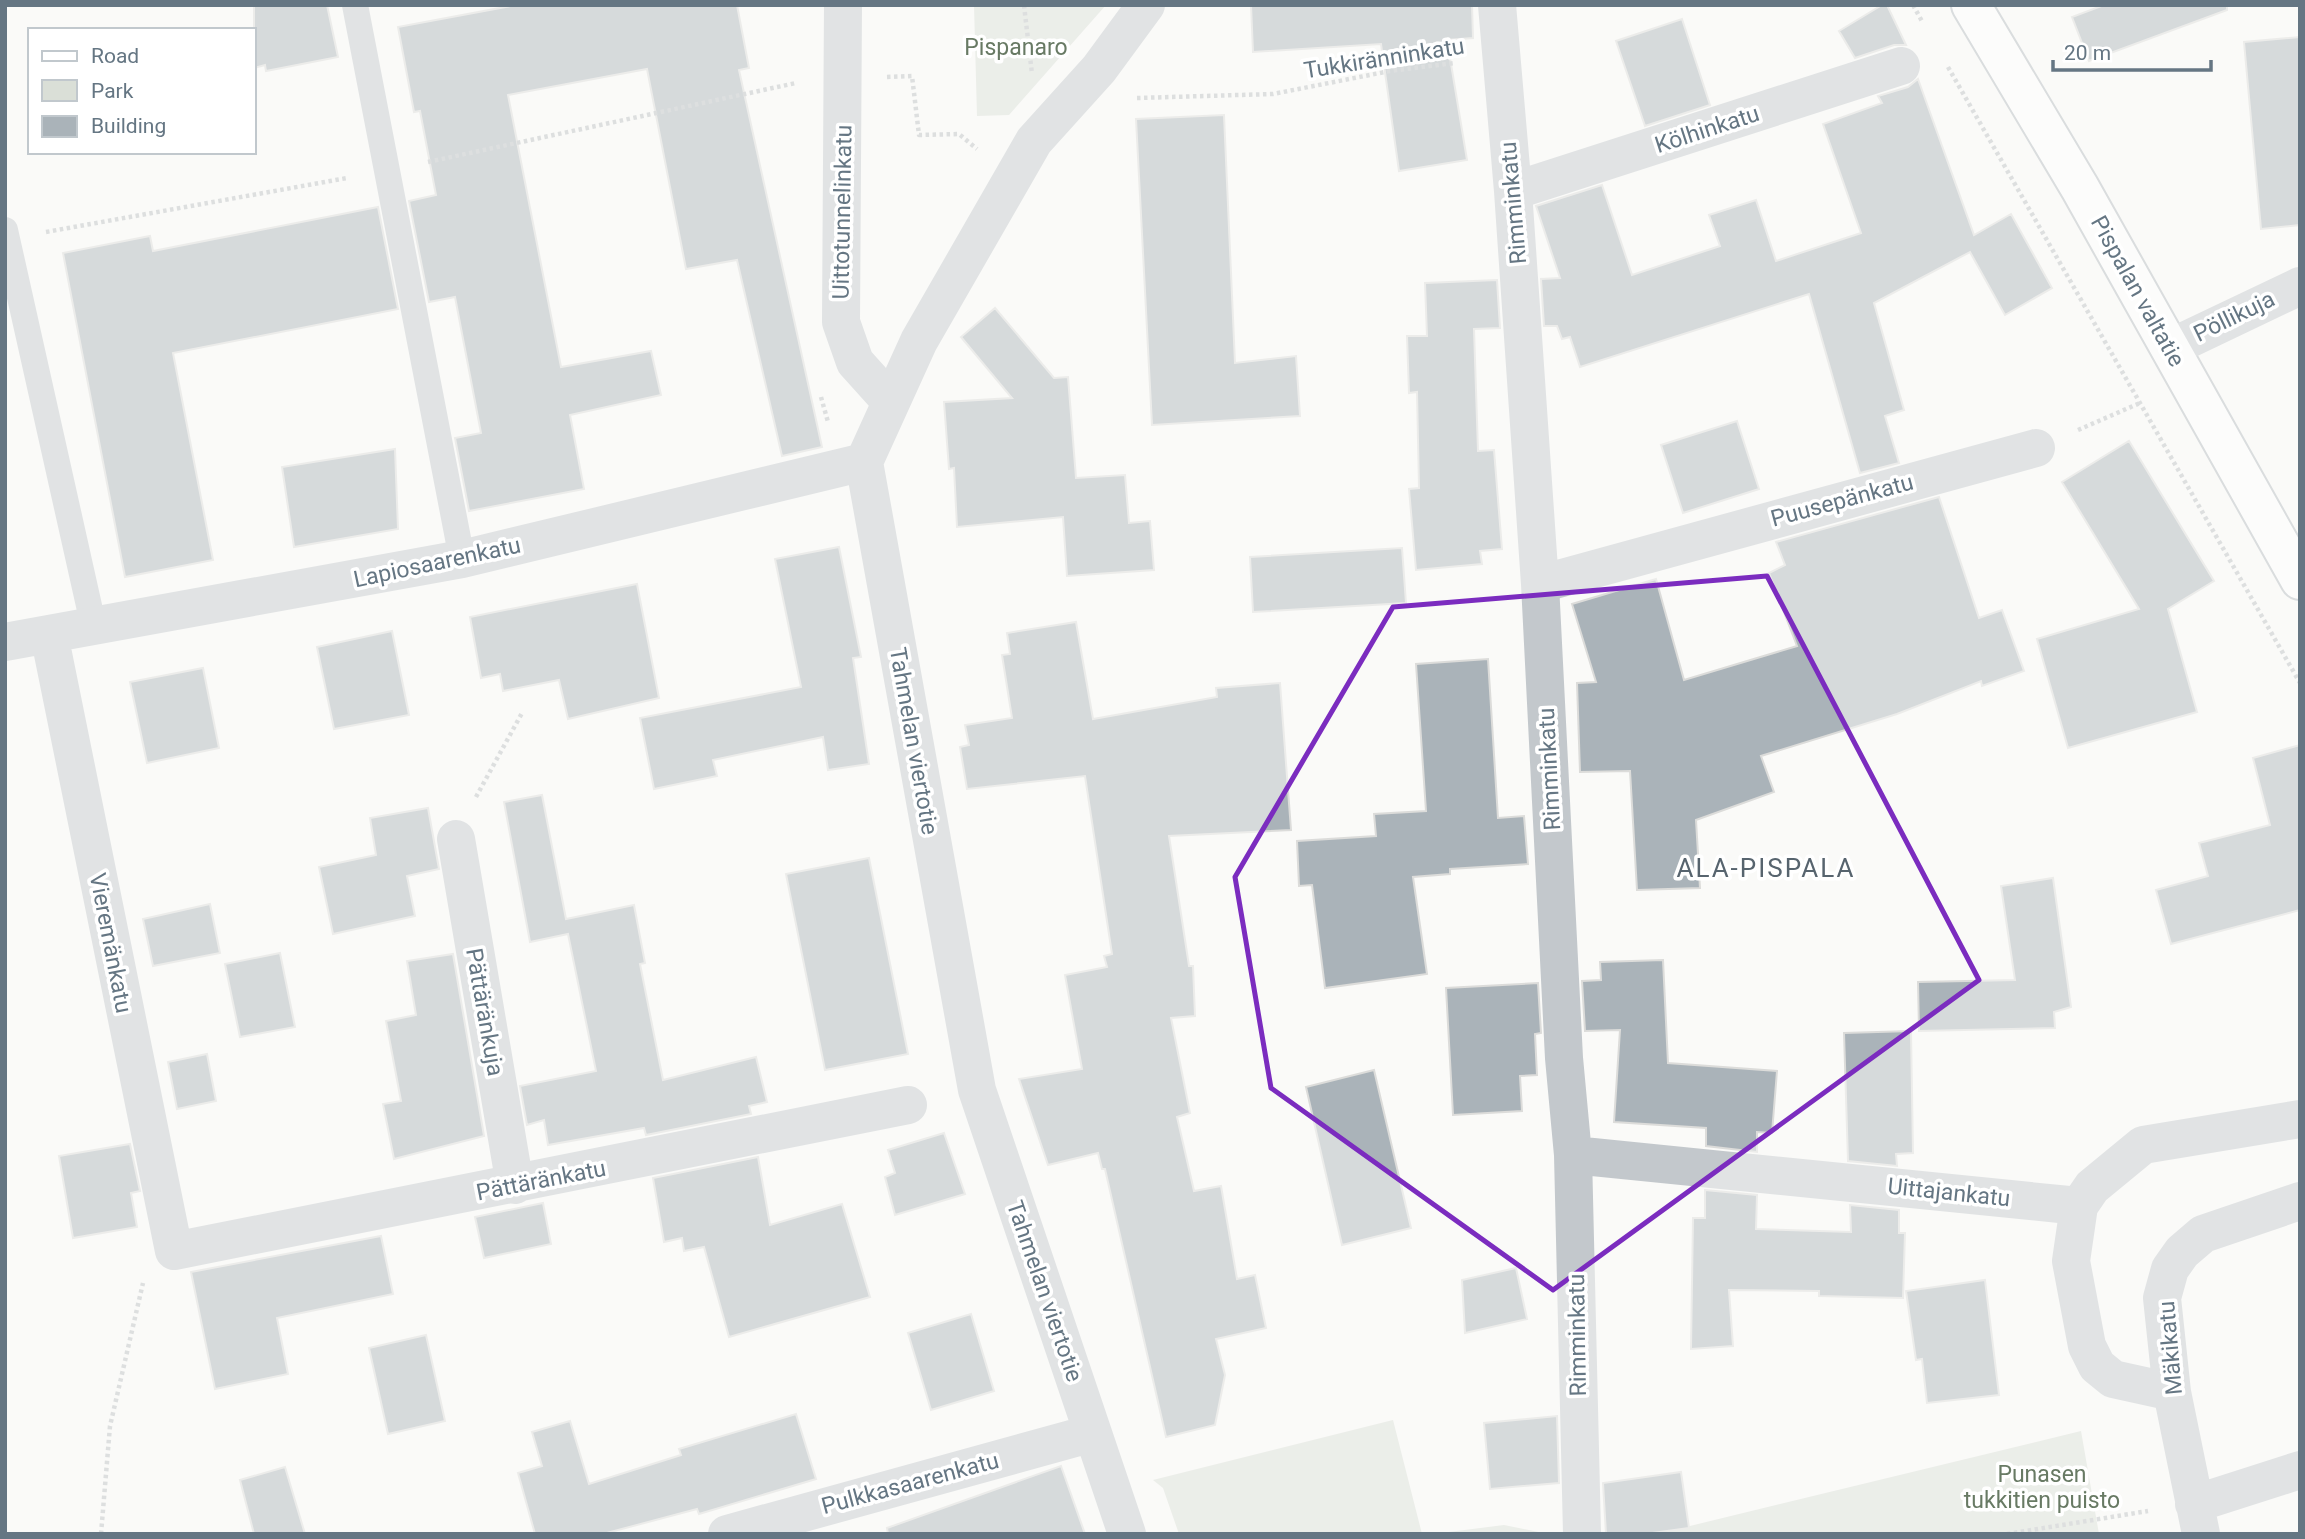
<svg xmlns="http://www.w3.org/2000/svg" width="2305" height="1539" viewBox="0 0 2305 1539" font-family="Roboto,sans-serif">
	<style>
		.green { fill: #dadfd7 }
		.building { fill: #aab3b9; stroke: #dcdcda; stroke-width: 2 }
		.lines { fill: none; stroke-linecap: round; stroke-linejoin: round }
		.secondary-casing { stroke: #b3babf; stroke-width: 42 }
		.path { stroke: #bbbfc2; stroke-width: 4.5; stroke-dasharray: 3.5 3.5; stroke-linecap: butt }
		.lane { stroke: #c3c8cc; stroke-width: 26 }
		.street { stroke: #c3c8cc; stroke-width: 38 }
		.secondary { stroke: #fff; stroke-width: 38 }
		.marked { fill: none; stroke: #7b2cbf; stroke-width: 5; stroke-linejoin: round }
		.labels { text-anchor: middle; stroke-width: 7; stroke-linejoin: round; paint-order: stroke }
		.park-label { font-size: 23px; fill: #687a64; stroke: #fff }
		.street-label { font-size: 23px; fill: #657683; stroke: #fff }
		.quarter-label { font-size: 26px; letter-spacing: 2px; fill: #57646e; stroke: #fff }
	</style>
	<rect width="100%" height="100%" fill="#fafaf8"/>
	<path class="green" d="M974,5H1106L1009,115L977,116Z
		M1393,1420L1422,1534H1179L1163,1488L1153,1480Z
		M2081,1431L2099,1534H1657Z
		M1504,1525L1548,1534H1433Z"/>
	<path class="building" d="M254,5H327L338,57L266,71L265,65L254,68Z
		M516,5H737L749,68L739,70L822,447L782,456L737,260L686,269L647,69L508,95L561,367L651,351L661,395L570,415L584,489L469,511L455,438L481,433L455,297L429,302L409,201L436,195L420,111L414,112L398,27Z
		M1251,5H1472L1473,38L1447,40L1467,160L1399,171L1381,44L1253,52Z
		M1882,5H1887L1906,45H1894L1855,58L1839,31Z
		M2104,5H2227V10L2089,61L2072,17Z
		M1682,19L1710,105L1645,126L1616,41Z
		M2300,37V225L2261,229L2244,42Z
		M1918,79L1974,235L2011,214L2052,288L2005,315L1970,252L1874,303L1904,410L1885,416L1899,463L1860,473L1809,294L1580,367L1570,337L1562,339L1557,326H1544L1541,279L1560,278L1536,206L1602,185L1632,275L1720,246L1709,215L1756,200L1776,261L1861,233L1823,124L1882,103L1878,96L1908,87Z
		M1224,115L1235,363L1296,356L1300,416L1152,425L1136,119Z
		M378,207L398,309L173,353L213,560L125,577L63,253L150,236L153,251Z
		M1497,280L1500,328L1474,329L1478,451L1494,450L1502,549L1480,551L1482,564L1416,570L1409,489L1419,488L1417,392L1409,393L1407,336H1427L1425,283Z
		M995,308L1054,378L1068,377L1076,478L1125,475L1129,523L1150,521L1154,570L1067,576L1063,517L957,527L954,468L949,469L944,402L1012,398L961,337Z
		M1737,421L1759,489L1683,513L1661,445Z
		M2129,441L2214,581L2168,609L2197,712L2068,748L2037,639L2139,609L2062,482Z
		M395,449L398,529L294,547L282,467Z
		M1939,497L1979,618L2002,610L2024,671L1982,686L1981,681L1897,714L1761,756L1774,792L1696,820L1700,888L1637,890L1630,771L1580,772L1577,683L1596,682L1572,604L1656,579L1684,680L1797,646L1769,573L1785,565L1776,542Z
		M839,547L861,657L853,658L869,764L828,770L823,737L713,760L717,776L654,789L640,718L801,687L775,559Z
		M1402,548L1406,603L1253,612L1250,557Z
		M637,584L659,698L568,719L559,680L503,691L500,674L481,678L470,617Z
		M1076,622L1093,719L1217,697L1216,688L1280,683L1291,830L1169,836L1189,966H1193L1195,1016L1171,1018L1190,1113L1177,1117L1194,1191L1221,1186L1237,1279L1255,1275L1266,1328L1216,1339L1225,1375L1215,1425L1166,1437L1105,1169H1102L1098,1153L1048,1165L1019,1079L1082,1069L1065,975L1107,967L1104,956L1112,954L1085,776L967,789L960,747L969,745L965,725L1012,718L1002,655L1010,654L1007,633Z
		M392,631L409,715L334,729L317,647Z
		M1488,659L1498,818L1524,816L1528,864L1450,869V874L1413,877L1427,974L1325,988L1312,885L1299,886L1297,841L1376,836L1374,814L1426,811L1416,664Z
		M203,668L219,748L147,763L130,682Z
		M2300,745V910L2171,944L2156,890L2208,876L2199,843L2270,825L2253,758Z
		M542,795L566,919L634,905L645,963L640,964L663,1080L756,1057L767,1102L749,1106L751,1114L646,1135L644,1128L548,1145L544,1120L527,1125L520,1086L596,1071L568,934L530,942L504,802Z
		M428,808L439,869L407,876L415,916L333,934L319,867L376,855L370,818Z
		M869,858L908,1054L825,1070L786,874Z
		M2053,878L2071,1007L2054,1012L2055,1028L1919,1031L1918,982L2015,980L2001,886Z
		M210,904L220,953L153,966L143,919Z
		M280,953L295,1027L240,1037L225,964Z
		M453,954L484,1136L394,1159L383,1104L401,1101L386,1021L416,1015L407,961Z
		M1663,960L1668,1063L1777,1071L1772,1133L1757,1132V1152L1706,1146V1128L1614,1122L1620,1030L1585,1031L1582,981L1601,980L1600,962Z
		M1538,983L1541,1033L1535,1034L1537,1075L1520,1076L1522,1111L1453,1115L1446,988Z
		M1911,1031L1913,1153L1896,1154L1897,1166L1848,1161L1844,1033Z
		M207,1054L216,1101L177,1109L168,1062Z
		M1374,1070L1411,1228L1342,1245L1306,1087Z
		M944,1133L965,1194L895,1215L885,1177L895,1173L888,1150Z
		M130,1144L140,1191L131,1193L137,1227L73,1238L59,1156Z
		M758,1157L770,1225L842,1204L870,1297L729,1337L704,1247L684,1251L682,1238L664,1242L653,1178Z
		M1705,1190L1757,1195L1756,1229L1851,1232L1850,1205L1899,1210V1233H1905L1903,1298L1819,1296V1291L1729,1290L1733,1346L1691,1349L1693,1218H1705Z
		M543,1203L551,1244L484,1258L475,1217Z
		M381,1236L393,1294L277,1318L288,1374L215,1389L191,1272Z
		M1516,1268L1527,1319L1465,1333L1462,1280Z
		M1985,1280L1999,1395L1927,1403L1922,1359L1916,1360L1906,1291Z
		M971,1314L994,1391L931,1410L908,1333Z
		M426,1335L445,1421L388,1434L369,1348Z
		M796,1414L816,1479L699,1514L697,1509L603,1534H535L518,1473L542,1466L532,1432L570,1421L589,1484L681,1455L679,1449Z
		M1557,1416L1559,1483L1490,1489L1484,1423Z
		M1061,1466L1085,1534H888L887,1528Z
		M285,1467L305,1534H254L240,1480Z
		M1681,1472L1689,1528L1645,1534H1606L1603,1483Z"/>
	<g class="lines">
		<g class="secondary-casing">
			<path id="secondary" d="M1971,5L2080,188L2300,580"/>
		</g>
		<path class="path" d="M1024,5L1032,74
			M1913,5L1923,23
			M1948,67L2300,683
			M887,77L912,76L919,135L959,134L977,149
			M1137,98L1273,94L1390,71L1455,63
			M428,162L796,83
			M46,232L347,178
			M821,397L828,422
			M2078,430L2140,403
			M476,797L522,713
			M101,1534L110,1426L143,1283
			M2007,1534L2148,1511"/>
		<path class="lane" d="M355,5L462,559
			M5,230L94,628"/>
		<path class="street" d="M843,5L841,322L855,362L891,402
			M1497,5L1513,191L1540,584L1564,1058L1573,1155L1582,1534
			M1513,191L1901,66
			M2170,348L2300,286
			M1540,584L2036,448
			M49,634L174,1251L908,1105
			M5,642L462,559L864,462
			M456,839L515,1185
			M1573,1155L2079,1206L2092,1187L2143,1145L2300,1119
			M2079,1206L2071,1261L2087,1346L2097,1366L2113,1379L2172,1392
			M2194,1504L2300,1470
			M727,1534L1093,1433
			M1127,1534L977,1090L864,462L919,341L1034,141L1099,69L1146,5
			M2201,1534L2172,1392L2162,1298L2170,1269L2182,1252L2203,1234L2300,1201"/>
		<use href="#secondary" class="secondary"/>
	</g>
	<path d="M0 0H2305V1539H0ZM1767,576L1979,980L1553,1290L1271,1088L1235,877L1393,607Z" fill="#fafaf8" fill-opacity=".55" fill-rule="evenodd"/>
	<path class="marked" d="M1767,576L1979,980L1553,1290L1271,1088L1235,877L1393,607Z"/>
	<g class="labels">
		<g class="park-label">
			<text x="1016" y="55">Pispanaro</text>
			<text x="2042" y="1482">Punasen<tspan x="2042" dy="26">tukkitien puisto</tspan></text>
		</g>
		<g class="street-label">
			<text transform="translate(1384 58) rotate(-9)" y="8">Tukkiränninkatu</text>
			<text transform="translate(1707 129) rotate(-18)" y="8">Kölhinkatu</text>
			<text transform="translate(1513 203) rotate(-95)" y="8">Rimminkatu</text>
			<text transform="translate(842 212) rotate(-89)" y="8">Uittotunnelinkatu</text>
			<text transform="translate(2138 291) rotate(61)" y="8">Pispalan valtatie</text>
			<text transform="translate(2234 316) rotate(-26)" y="8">Pöllikuja</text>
			<text transform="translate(1842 500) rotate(-15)" y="8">Puusepänkatu</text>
			<text transform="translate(437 562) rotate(-12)" y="8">Lapiosaarenkatu</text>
			<text transform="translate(914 741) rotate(80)" y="8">Tahmelan viertotie</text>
			<text transform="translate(1549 769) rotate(-93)" y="8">Rimminkatu</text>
			<text transform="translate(111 943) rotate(79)" y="8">Vieremänkatu</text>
			<text transform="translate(485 1012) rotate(80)" y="8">Pättäränkuja</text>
			<text transform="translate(541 1180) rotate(-11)" y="8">Pättäränkatu</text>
			<text transform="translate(1949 1192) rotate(6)" y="8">Uittajankatu</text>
			<text transform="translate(1045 1291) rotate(71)" y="8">Tahmelan viertotie</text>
			<text transform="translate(1577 1335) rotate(-91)" y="8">Rimminkatu</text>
			<text transform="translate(2170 1348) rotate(-95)" y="8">Mäkikatu</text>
			<text transform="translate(910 1483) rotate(-15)" y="8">Pulkkasaarenkatu</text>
		</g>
		<g class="quarter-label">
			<text x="1766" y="877">ALA-PISPALA</text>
		</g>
	</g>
	<rect width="2305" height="1539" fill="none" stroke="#657683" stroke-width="14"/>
	<rect x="28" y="28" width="228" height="126" fill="#ffffff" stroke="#c1c8cd" stroke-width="2"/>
	<rect x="42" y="51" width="35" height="10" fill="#ffffff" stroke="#c1c8cd" stroke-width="2"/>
	<text x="91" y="63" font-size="21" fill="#657683">Road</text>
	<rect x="42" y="80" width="35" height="21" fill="#dadfd7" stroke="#c1c8cd" stroke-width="2"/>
	<text x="91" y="98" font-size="21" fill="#657683">Park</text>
	<rect x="42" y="116" width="35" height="21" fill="#aab3b9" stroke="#c1c8cd" stroke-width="2"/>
	<text x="91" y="133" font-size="21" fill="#657683">Building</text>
	<path d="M2053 60v10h158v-10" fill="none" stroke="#657683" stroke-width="3.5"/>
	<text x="2064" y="60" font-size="21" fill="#657683" stroke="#ffffff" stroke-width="5" paint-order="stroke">20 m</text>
</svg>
